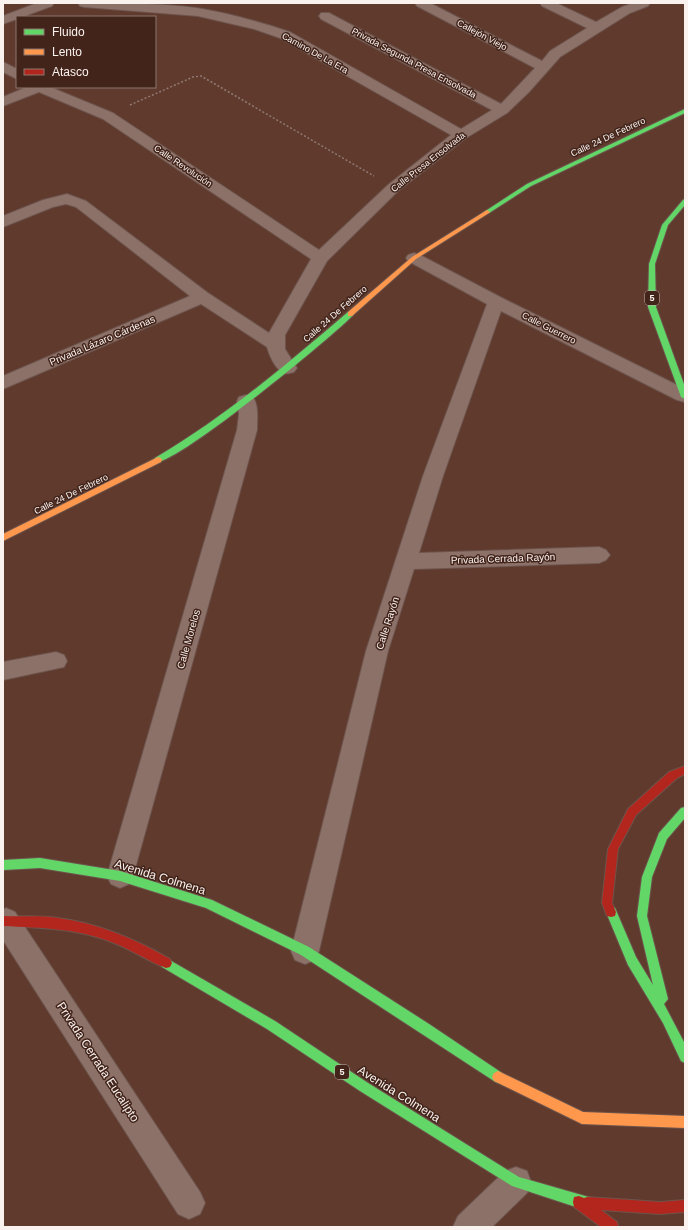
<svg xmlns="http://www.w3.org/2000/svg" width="688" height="1230" viewBox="0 0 688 1230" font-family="Helvetica,sans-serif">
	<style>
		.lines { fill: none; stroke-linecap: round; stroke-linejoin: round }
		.street-casing { stroke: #6d544c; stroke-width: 2 }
		.fast-casing { stroke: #6d544c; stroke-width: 2 }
		.slow-casing { stroke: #6d544c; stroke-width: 2 }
		.jam-casing { stroke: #6d544c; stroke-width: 2 }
		.path { stroke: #907a73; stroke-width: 1.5; stroke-dasharray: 2 2; stroke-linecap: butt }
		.street { fill: #8c7169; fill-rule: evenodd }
		.fast { fill: #63d668; fill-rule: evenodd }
		.slow { fill: #ff974d; fill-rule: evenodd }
		.jam { fill: #b3261e; fill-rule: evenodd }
		.labels { text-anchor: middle; stroke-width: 3; stroke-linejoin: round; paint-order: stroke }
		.far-street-label { font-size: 9px; fill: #faf2ef; stroke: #42241a }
		.shield { fill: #42241a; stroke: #c3b4af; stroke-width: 1 }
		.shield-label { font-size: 9px; font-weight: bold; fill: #faf2ef }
		.street-label { font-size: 10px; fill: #faf2ef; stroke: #42241a }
		.near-street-label { font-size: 12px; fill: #faf2ef; stroke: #42241a }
	</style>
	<rect width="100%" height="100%" fill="#5f3a2d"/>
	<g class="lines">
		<g class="street-casing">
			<path id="street" d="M37,3H54L52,6L22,17H17V19L3,24V16Z
				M78,3C118,3 158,3 197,8C228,13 260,22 290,32L461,129L492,110L321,19L319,16L321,13H329L501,104L535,68L417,6L415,3H430L542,61L550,51L587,28L542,6L540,3H556L596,22L622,7L633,3H650L648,6L630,13L560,57L529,92L507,113L466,138L398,191L327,261L285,335V349L297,368L294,372C290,373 286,375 282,372C275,368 269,355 267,347L201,304L3,389V376L190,296L76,207L66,204L53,207L3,227V216L43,200L67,194L86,201L208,293L269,333L311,259L103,119L39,92L3,106V97L27,87H50L113,113L319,250L388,185L451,135L280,38L254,29L198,16L84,7L80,6Z
				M3,62L17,69V79L3,72Z
				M414,253L420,255L502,298L685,389V402L677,400L501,311L443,476L419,553L599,547L606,550L610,555L606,560L599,563L414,569L388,651L319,951L315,960L305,964L295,960L291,951L366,651L423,476L487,304L408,261L406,258L408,255Z
				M246,395L253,397C259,406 257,419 257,430L133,876L129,884L120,888L111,884L107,876L237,430L239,414L237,401L239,397Z
				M56,652L64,655L67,661L64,667L3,680V662Z
				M6,908L15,912L200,1192L205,1203L200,1214L189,1219L178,1214L3,940V910Z
				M516,1167L527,1171L531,1182L527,1193L492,1227H453L458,1216L505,1171Z"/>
		</g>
		<g class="fast-casing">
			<path id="fast" d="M685,109V113L531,186L489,213L484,212L527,184Z
				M685,199V205L668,225L655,264L656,307L685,387V399L681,397L648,307L649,264L662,225L683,200Z
				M348,312H352L354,314C335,335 174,467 155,462L154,460L155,458C225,417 286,365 348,312Z
				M685,807V818L667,839L652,877L647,916L668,999L664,1004L685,1044V1063L681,1061L663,1023L628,965L606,912L607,908L611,907L615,908L636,957L653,985L637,916L642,877L659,833L681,808Z
				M40,858L120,871L212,900L309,947L429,1024L502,1073L504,1077L502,1081L498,1083L494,1081L301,955L206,908L120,881L40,868L3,870V860Z
				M166,958L275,1021L368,1083L519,1177L592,1198L593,1203L592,1208L587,1209L579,1208L512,1186L360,1091L267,1029L162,967L160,963L162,959Z"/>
		</g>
		<g class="slow-casing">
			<path id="slow" d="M487,210L490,212L489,213L416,259L352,316H348V312L412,257Z
				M158,457L161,458L162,460L161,462L3,541V534Z
				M498,1071L583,1112L685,1116V1128L582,1124L494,1081L492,1077L494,1073Z"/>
		</g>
		<g class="jam-casing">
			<path id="jam" d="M685,766V774L677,778L636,815L618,849L612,903L616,912L615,916L611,917L607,916L602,903L608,849L628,809L669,772Z
				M3,916C21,917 40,915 58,918C98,923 135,939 170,959L172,963L170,967L166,968C148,961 132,950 114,943C76,928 43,928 3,926Z
				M579,1196L584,1198L587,1197L660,1202L685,1200V1212L660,1214L601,1210L617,1222L618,1227H601L574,1207L573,1202L574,1197Z"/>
		</g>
		<path class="path" d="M130,105L193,77L201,76L374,176"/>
		<use href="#street" class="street"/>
		<use href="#fast" class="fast"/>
		<use href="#slow" class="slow"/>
		<use href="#jam" class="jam"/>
	</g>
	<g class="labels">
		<g class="far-street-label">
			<text transform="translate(482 35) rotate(28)" y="3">Callejón Viejo</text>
			<text transform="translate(315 53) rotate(29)" y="3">Camino De La Era</text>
			<text transform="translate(414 63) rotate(28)" y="3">Privada Segunda Presa Ensolvada</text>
			<text transform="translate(608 137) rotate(-25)" y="3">Calle 24 De Febrero</text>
			<text transform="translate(428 162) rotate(-38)" y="3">Calle Presa Ensolvada</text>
			<text transform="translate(183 166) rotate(34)" y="3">Calle Revolución</text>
			<text transform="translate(335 314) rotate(-41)" y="3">Calle 24 De Febrero</text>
			<text transform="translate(549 328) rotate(27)" y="3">Calle Guerrero</text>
			<text transform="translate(71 494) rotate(-26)" y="3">Calle 24 De Febrero</text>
		</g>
		<g class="shield">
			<rect x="645" y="291" width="14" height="14" rx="3"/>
			<rect x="335" y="1065" width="14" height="14" rx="3"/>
		</g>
		<g class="shield-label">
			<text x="652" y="301">5</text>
			<text x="342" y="1075">5</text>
		</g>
		<g class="street-label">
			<text transform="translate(102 340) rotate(-23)" y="4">Privada Lázaro Cárdenas</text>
			<text transform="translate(503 558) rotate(-2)" y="4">Privada Cerrada Rayón</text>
			<text transform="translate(387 623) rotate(-72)" y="4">Calle Rayón</text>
			<text transform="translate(188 639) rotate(-74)" y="4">Calle Morelos</text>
		</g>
		<g class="near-street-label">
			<text transform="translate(160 877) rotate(17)" y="4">Avenida Colmena</text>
			<text transform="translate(98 1062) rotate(57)" y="4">Privada Cerrada Eucalipto</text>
			<text transform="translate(399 1094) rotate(32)" y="4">Avenida Colmena</text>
		</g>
	</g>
	<rect width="688" height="1230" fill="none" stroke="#faf2ef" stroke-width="8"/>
	<rect x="16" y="16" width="140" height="72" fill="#42241a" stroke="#8c766f"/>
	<rect x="24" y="29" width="20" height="6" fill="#63d668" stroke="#8c766f"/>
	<text x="52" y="36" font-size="12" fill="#faf2ef">Fluido</text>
	<rect x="24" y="49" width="20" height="6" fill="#ff974d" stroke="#8c766f"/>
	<text x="52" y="56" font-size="12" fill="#faf2ef">Lento</text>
	<rect x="24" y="69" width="20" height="6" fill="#b3261e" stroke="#8c766f"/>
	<text x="52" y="76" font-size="12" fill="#faf2ef">Atasco</text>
</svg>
